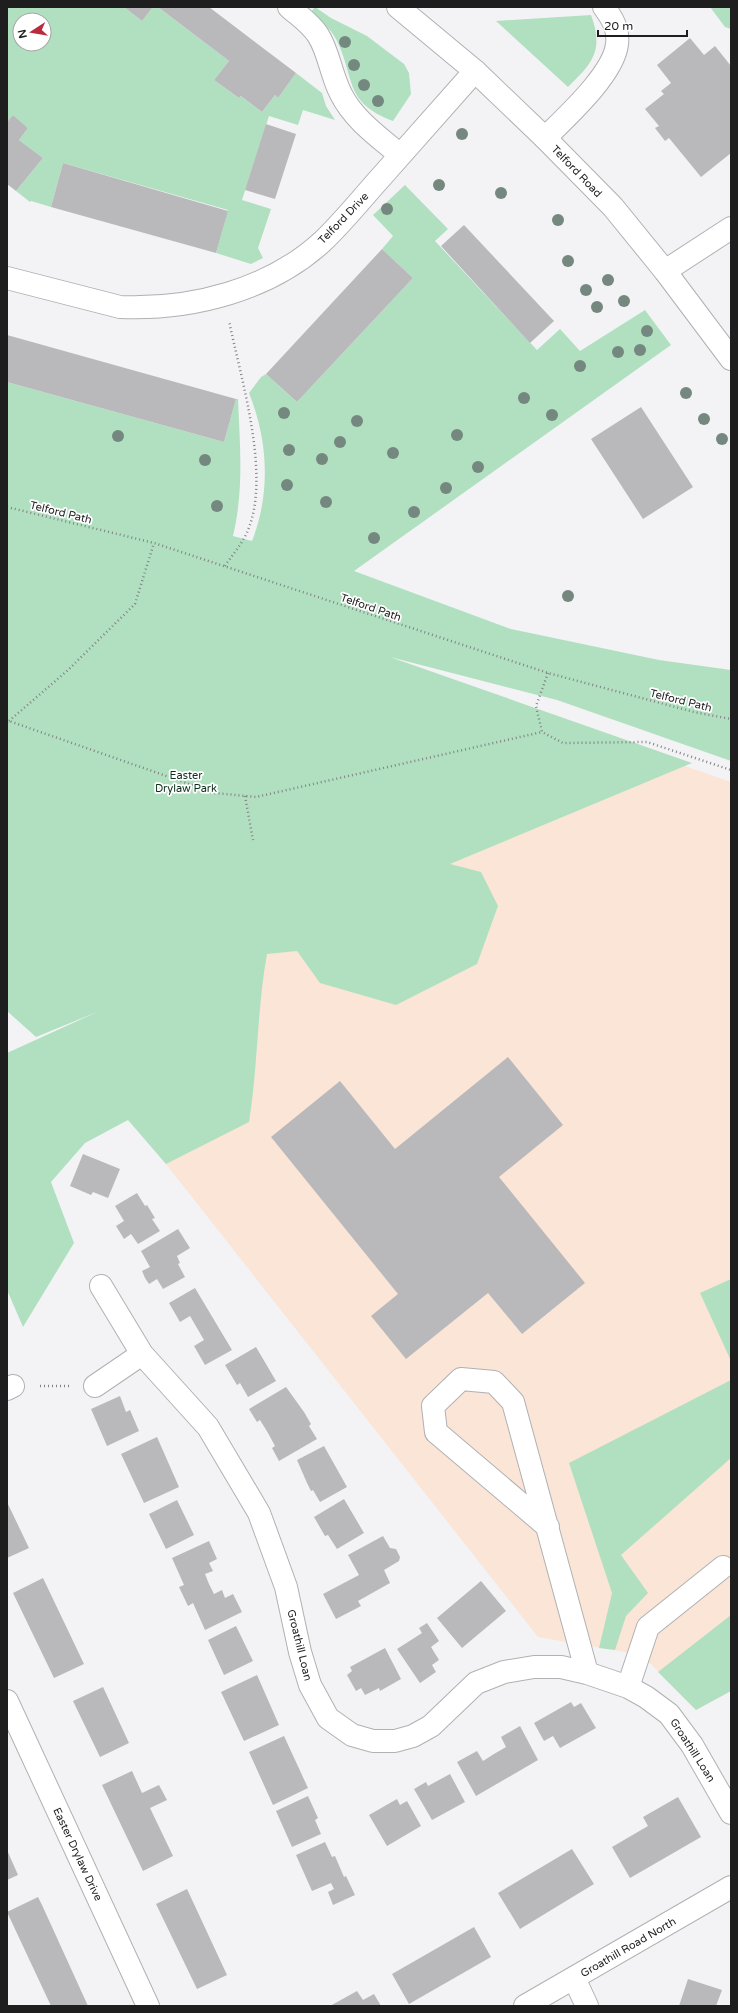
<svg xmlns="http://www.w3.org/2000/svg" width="738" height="2013" viewBox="0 0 738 2013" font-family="'Varela Round',sans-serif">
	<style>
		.education { fill: #fae5d7 }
		.green { fill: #b1e0c1; fill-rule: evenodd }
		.building { fill: #b9b9bc }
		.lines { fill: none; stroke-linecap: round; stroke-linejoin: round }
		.minor-casing { stroke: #b0b1b4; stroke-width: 24 }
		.major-casing { stroke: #b0b1b4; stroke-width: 24 }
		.path { stroke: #828284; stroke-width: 2.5; stroke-dasharray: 1 3; stroke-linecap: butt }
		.minor { stroke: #fff; stroke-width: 22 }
		.major { stroke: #fff; stroke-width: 22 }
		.tree { fill: #74887f }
		.labels { text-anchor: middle; stroke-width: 3.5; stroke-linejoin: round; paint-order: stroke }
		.street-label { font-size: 11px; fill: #1e1e1f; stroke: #fff }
		.park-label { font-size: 11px; fill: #0c311d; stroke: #fff }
	</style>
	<rect width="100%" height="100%" fill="#f3f3f6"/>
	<path class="education" d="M682,765L731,782V1691L696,1710L642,1655L538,1637L166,1164L53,1032Z"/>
	<path class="green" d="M7,7H124L142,21L153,7H158L229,61L214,80L239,98L241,96L262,112L275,95L278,98L296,73L322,93L326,106L335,120L303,110L298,125L269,116L242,200L271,209L258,248L263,258L251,264L216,253L228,210L63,163L51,207L31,201L30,202L16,191L43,158L19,140L28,128L13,115L7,122ZM20,20H44V44H20Z
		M315,7L331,18L367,36L404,64L409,73L411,94L393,121C343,102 356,79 336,39C330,28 320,20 310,13Z
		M710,7H731V29L725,27Z
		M591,15C604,50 593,63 568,87L496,21Z
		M405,185L448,229L435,241L537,350L560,329L580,351L645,310L671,345L354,571L511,629L659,660L731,670V761L557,700L390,657L692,763L450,864L481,872L498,906L477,964L396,1005L320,983L297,951L267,954C257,1009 258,1066 249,1122L166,1164L128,1120L85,1143L51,1182L74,1243L23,1327L7,1290V1053L97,1012L36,1037L7,1011V382L224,442L236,399H238C240,446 244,490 233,536L252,541C271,492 268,441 249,393L261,377L266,374L297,402L413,278L382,249L393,236L373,215Z
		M731,1279V1361L700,1293Z
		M731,1380V1458L621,1555L648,1593L626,1616L615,1650L599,1648L612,1593L569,1463Z
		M731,1615V1691L696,1710L658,1672Z"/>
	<path class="building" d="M124,7H153L142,21Z
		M158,7H209L296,73L278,98L275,95L262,112L241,96L239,98L214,80L229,61Z
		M690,38L704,55L715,46L731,66V153L701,177L669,138L665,141L655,128L659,126L645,109L664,94L661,91L671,83L657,65Z
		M13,115L28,128L19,140L43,158L16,191L7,184V122Z
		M266,124L296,134L275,199L245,190Z
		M63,163L228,211L216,253L51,207Z
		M464,225L554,321L530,343L441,246Z
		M382,249L413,278L297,402L266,374Z
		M7,335L236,399L224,442L7,382Z
		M641,407L693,487L643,519L591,439Z
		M508,1057L563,1125L499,1177L585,1283L522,1334L488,1293L406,1359L371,1316L398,1294L271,1137L340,1081L395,1149Z
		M83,1154L120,1169L108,1198L93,1192L91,1195L70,1186Z
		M137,1193L145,1206L147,1205L155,1218L152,1219L160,1231L138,1244L131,1234L124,1239L116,1226L124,1221L115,1206Z
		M178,1229L190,1248L177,1256L180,1263L178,1264L185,1277L163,1289L157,1279L149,1284L145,1278L142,1271L150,1267L141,1251Z
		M195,1288L232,1350L205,1365L194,1346L204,1340L190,1316L180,1322L169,1303Z
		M256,1347L276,1381L248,1397L240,1383L237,1385L225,1365Z
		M286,1387L304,1412L311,1424L309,1426L317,1439L279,1461L272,1448L275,1446L268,1433L260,1420L257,1422L249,1409Z
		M120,1396L126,1412L130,1410L139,1431L107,1446L91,1409Z
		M157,1437L179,1487L144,1503L121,1454Z
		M324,1446L347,1487L320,1502L313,1490L311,1491L307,1483L297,1460Z
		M344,1499L364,1533L337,1549L328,1535L325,1536L314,1517Z
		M177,1500L194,1535L166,1549L149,1514Z
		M7,1502L29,1548L7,1558Z
		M383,1536L390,1548L396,1549L400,1557L399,1561L384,1570L390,1583L358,1601L361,1606L336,1619L323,1594L359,1575L348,1555Z
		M209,1541L217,1559L209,1563L213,1571L205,1574L209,1584L214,1594L222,1590L225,1598L233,1594L242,1612L205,1630L193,1603L188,1606L179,1587L184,1585L172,1558Z
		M43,1578L84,1664L54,1678L13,1593Z
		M481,1581L506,1611L462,1648L437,1618Z
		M427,1623L439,1641L431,1647L439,1660L432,1665L436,1672L420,1683L397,1649L422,1633L419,1628Z
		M236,1626L253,1661L224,1675L208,1640Z
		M385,1648L401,1679L380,1691L379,1688L365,1695L361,1688L356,1691L347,1675L352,1671L350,1667Z
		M257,1675L279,1725L244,1741L221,1692Z
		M103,1687L129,1743L100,1757L73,1701Z
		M571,1702L574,1707L581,1703L596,1728L560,1748L553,1736L544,1741L534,1723Z
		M520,1726L538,1760L476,1796L457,1762L477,1751L483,1761L494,1754L506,1747L501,1737Z
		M284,1736L308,1788L273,1805L249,1752Z
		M132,1771L142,1793L159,1785L167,1800L150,1808L173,1856L143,1871L102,1785Z
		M450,1774L465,1802L432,1820L414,1789L426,1782L428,1786Z
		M308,1796L318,1818L315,1820L321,1834L292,1847L276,1811Z
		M678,1797L701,1837L630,1878L612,1847L648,1826L643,1817Z
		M397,1799L400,1805L407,1801L421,1826L387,1846L369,1815Z
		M325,1842L332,1857L335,1856L344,1877L346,1876L355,1895L333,1905L328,1892L334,1889L331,1883L312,1891L296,1855Z
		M572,1849L594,1884L520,1929L498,1893Z
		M7,1850L18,1875L7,1880Z
		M187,1889L227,1975L197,1989L156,1904Z
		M38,1897L42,1905L88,2006H51L7,1912Z
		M474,1927L491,1957L409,2004L392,1974Z
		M688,1979L722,1990L716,2006H679Z
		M357,1991L363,2000L374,1994L381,2006H330Z"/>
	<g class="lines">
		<g class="minor-casing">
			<path id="minor" d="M289,7C299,16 310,23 318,35C329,52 331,75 341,94C354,120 379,137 400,155
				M545,138C566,117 614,74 617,44C619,29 612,18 604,7
				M665,271L731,228
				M7,278L120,307C192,310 270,290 323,241C344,221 363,197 382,176C413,141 444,106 475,71
				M101,1286L142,1354L208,1427L259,1513L286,1587L300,1652L310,1685L328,1718L352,1735L373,1741H395L413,1736L431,1726L476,1683L504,1672L534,1667H561L587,1673L628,1687L646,1697L669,1714L692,1745L731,1813
				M95,1386L142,1354
				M7,1389L13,1386
				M548,1527L436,1432L433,1406L461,1379L494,1382L513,1402L587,1673
				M628,1687L648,1627L723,1567
				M7,1701L148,2006
				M574,1978L587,2006
				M525,2006L731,1887"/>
		</g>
		<g class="major-casing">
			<path id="major" d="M398,7L475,71L545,138L613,207L665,271L731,359"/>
		</g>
		<path class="path" d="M7,507L154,543L548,673L694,712L731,719
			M225,566C232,555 243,543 248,530C271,475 241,379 229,321
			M548,673L536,706L542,732L563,743L647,742L731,770
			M9,721L68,670L135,604L154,543
			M7,722L9,721L215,793L256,797L542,732
			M245,796L253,840
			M40,1386H69"/>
		<use href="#minor" class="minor"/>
		<use href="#major" class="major"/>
	</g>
	<g class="tree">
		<circle cx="345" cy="42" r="6"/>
		<circle cx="354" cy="65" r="6"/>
		<circle cx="364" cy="85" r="6"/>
		<circle cx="378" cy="101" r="6"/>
		<circle cx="462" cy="134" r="6"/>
		<circle cx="439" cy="185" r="6"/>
		<circle cx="501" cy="193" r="6"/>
		<circle cx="387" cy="209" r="6"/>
		<circle cx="558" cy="220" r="6"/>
		<circle cx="568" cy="261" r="6"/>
		<circle cx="608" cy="280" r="6"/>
		<circle cx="586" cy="290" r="6"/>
		<circle cx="624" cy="301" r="6"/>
		<circle cx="597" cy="307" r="6"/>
		<circle cx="647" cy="331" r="6"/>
		<circle cx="640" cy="350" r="6"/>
		<circle cx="618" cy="352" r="6"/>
		<circle cx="580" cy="366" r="6"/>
		<circle cx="686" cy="393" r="6"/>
		<circle cx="524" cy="398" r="6"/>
		<circle cx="284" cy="413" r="6"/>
		<circle cx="552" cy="415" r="6"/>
		<circle cx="704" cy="419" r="6"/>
		<circle cx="357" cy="421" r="6"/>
		<circle cx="457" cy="435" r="6"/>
		<circle cx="118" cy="436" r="6"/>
		<circle cx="722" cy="439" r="6"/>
		<circle cx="340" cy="442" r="6"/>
		<circle cx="289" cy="450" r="6"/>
		<circle cx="393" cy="453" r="6"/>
		<circle cx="322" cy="459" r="6"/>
		<circle cx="205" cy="460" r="6"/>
		<circle cx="478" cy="467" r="6"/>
		<circle cx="287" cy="485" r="6"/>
		<circle cx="446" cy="488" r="6"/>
		<circle cx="326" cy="502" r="6"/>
		<circle cx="217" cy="506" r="6"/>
		<circle cx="414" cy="512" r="6"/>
		<circle cx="374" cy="538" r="6"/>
		<circle cx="568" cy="596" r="6"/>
	</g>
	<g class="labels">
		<g class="street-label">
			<text transform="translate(577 171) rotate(46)" y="4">Telford Road</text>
			<text transform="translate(343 218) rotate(-46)" y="4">Telford Drive</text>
			<text transform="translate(61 512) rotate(14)" y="4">Telford Path</text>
			<text transform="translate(371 607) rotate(19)" y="4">Telford Path</text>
			<text transform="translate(681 700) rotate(14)" y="4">Telford Path</text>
			<text transform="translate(300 1645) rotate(76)" y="4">Groathill Loan</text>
			<text transform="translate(693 1750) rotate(57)" y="4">Groathill Loan</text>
			<text transform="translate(78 1854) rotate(65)" y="4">Easter Drylaw Drive</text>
			<text transform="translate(628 1947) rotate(-30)" y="4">Groathill Road North</text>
		</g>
		<g class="park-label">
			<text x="186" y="779">Easter<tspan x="186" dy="13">Drylaw Park</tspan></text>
		</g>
	</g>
	<rect width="738" height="2013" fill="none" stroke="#1e1e1f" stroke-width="16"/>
	<g transform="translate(32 32) rotate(258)"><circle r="19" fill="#ffffff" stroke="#a5a5a5"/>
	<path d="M0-3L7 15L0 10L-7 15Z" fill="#bb2a3d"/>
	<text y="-6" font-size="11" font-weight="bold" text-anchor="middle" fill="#1e1e1f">N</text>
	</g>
	<path d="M598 30v6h89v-6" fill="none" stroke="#1e1e1f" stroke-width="2"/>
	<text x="604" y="30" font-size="12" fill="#1e1e1f" stroke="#ffffff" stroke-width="3" paint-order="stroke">20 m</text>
</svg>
